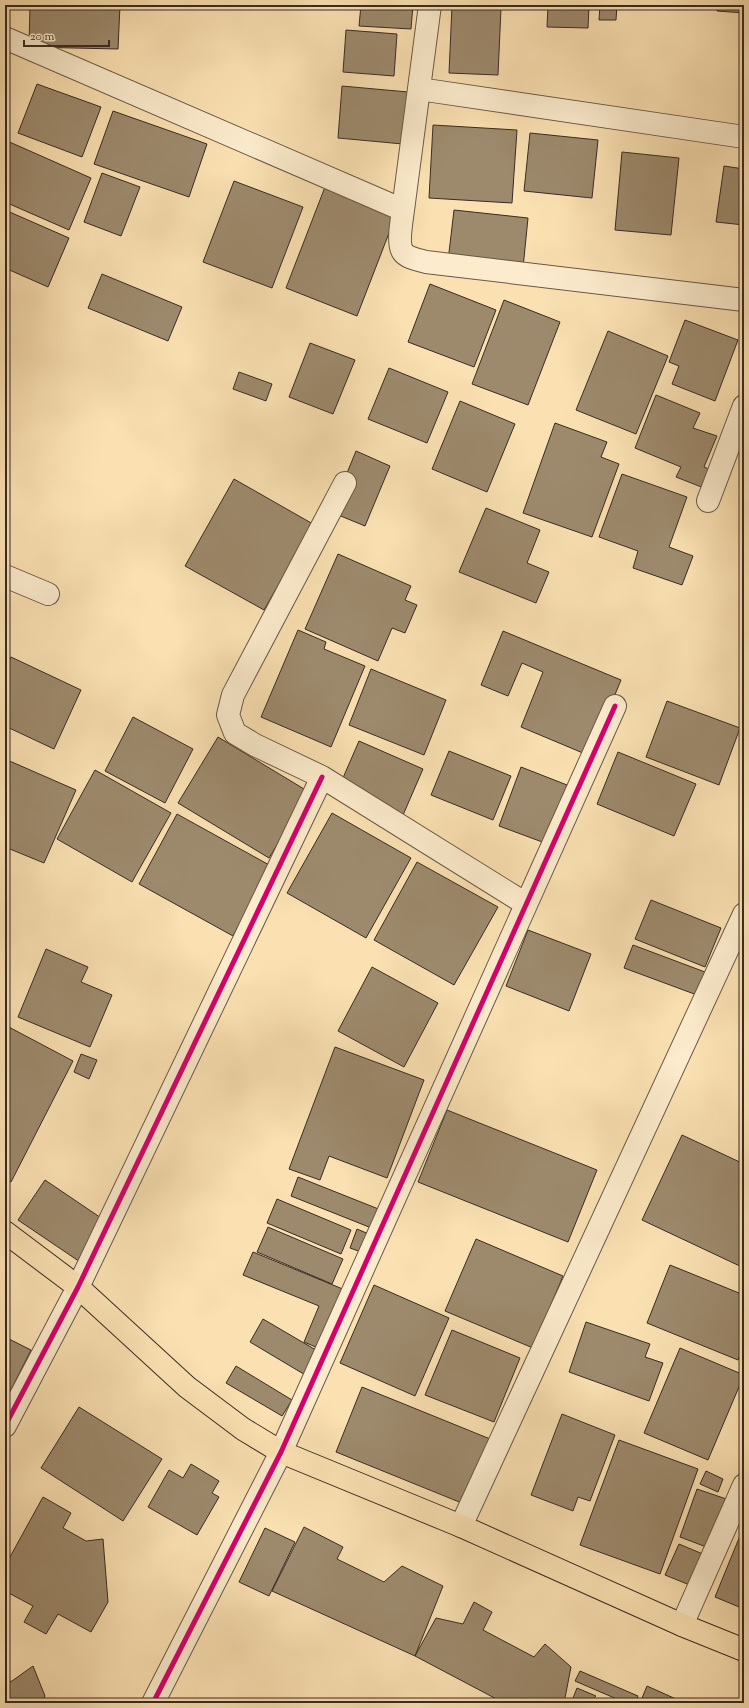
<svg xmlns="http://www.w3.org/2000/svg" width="749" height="1708" viewBox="0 0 749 1708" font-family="'Sorts Mill Goudy',serif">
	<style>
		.building { fill: #9d8a6d; stroke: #382b23 }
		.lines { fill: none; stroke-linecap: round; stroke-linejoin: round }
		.minor-casing { stroke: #695847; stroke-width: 24 }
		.major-casing { stroke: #382b23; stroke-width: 24 }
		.minor { stroke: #fceccd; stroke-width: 22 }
		.major { stroke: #fbe1b2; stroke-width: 22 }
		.cycleway-casing { stroke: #fceccd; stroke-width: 8 }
		.cycleway { stroke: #d6006c; stroke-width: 5 }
	</style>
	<rect width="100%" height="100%" fill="#fbe1b2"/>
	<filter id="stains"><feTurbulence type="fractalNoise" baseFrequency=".005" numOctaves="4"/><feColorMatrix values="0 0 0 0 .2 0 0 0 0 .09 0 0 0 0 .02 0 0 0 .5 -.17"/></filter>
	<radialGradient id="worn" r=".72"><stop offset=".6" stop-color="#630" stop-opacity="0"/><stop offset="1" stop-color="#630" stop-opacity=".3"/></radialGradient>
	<path class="building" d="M30,5H120L118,49L29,47Z
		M361,5H413L411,29L359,26Z
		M548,5H589L588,28L547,27Z
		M600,5H617L616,20H599Z
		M718,5H744V13L717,11Z
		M452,6L501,8L498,75L449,73Z
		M346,30L397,34L394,76L343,72Z
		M37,84L101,107L82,157L18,133Z
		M342,86L408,92L403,144L338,138Z
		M113,111L207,144L189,197L94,164Z
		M433,125L517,130L512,203L429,198Z
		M530,133L598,140L592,198L524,191Z
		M5,140L91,178L69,230L5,202Z
		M622,152L679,158L671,235L615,230Z
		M724,166L744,169V225L716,222Z
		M102,173L140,187L121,236L84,222Z
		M234,181L303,207L272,288L203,262Z
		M325,187L396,215L357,316L286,288Z
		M5,210L69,238L48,287L5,268Z
		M454,210L528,218L523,268L448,261Z
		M102,274L182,307L168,341L88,308Z
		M430,284L496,310L474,367L408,342Z
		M504,300L560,322L528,405L472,384Z
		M685,320L738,340L715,401L672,384L679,366L669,362Z
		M608,331L668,356L636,434L576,410Z
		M310,343L355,360L333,414L289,397Z
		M389,368L448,392L427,443L368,419Z
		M239,372L272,384L266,401L233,389Z
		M656,395L700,413L693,428L717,436L704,467L716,472L709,490L676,477L681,467L635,448Z
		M460,401L515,424L487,492L432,469Z
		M555,423L607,442L601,457L619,464L592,537L523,513Z
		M356,451L390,466L365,526L331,512Z
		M622,474L687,497L669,547L693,556L682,585L633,568L638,551L599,537Z
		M234,479L313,524L264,610L185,566Z
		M486,508L540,530L527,563L549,572L536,603L459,572Z
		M338,554L411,586L405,600L417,605L405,633L392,628L378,661L305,629Z
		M298,630L326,642L324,649L365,666L331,747L261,717Z
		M503,631L621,680L590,756L521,727L543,672L522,663L508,696L481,685Z
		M11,657L81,690L54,749L5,726V669Z
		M371,669L446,700L424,755L349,725Z
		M667,701L740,728L719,785L646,757Z
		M133,717L193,749L165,803L105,771Z
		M218,737L309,792L269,858L178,803Z
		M359,741L423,769L400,822L336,794Z
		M449,751L511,776L493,820L431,795Z
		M618,752L696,784L674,836L597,804Z
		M5,759L76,790L44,863L5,847Z
		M521,767L567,785L545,843L499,826Z
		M95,770L171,813L132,882L57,839Z
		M332,813L411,858L366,938L287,893Z
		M177,814L271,866L233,936L139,884Z
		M417,862L498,907L454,985L374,940Z
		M651,900L721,928L705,967L635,939Z
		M528,930L591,954L569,1011L506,986Z
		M633,945L705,972L697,995L624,968Z
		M46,949L88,967L81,982L112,995L90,1047L18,1017Z
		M372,967L438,1003L404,1067L338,1031Z
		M5,1025L73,1061L11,1182L5,1179Z
		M335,1047L424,1080L387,1178L329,1156L320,1180L289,1169Z
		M81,1054L97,1060L89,1079L74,1072Z
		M447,1110L597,1170L568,1242L418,1182Z
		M682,1135L744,1164V1268L642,1220Z
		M298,1177L381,1210L374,1229L291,1196Z
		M45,1180L116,1228L89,1268L18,1220Z
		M277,1199L351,1230L341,1254L267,1223Z
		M268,1227L343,1259L332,1284L257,1252Z
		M357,1229L371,1235L364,1253L350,1248Z
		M476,1239L563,1276L533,1348L445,1311Z
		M253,1252L350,1292L325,1351L304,1342L319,1306L243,1275Z
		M670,1265L744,1295V1345L738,1360L647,1323Z
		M374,1285L449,1318L415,1396L340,1363Z
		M263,1319L321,1353L307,1376L250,1342Z
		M586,1322L650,1344L645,1357L663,1363L649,1401L569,1372Z
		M452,1330L520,1358L494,1422L425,1395Z
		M5,1337L31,1350L5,1402Z
		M680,1348L744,1375L708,1460L644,1433Z
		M236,1366L292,1400L282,1416L226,1383Z
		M362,1387L505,1445L479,1510L336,1452Z
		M79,1407L162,1459L123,1521L41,1468Z
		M562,1414L615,1435L590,1501L578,1497L573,1511L531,1495Z
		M619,1440L698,1469L660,1574L580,1545Z
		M191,1464L219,1481L212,1493L219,1497L197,1535L148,1507L169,1470L183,1478Z
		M706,1471L723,1479L718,1492L700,1484Z
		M697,1489L735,1502L717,1551L680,1537Z
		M43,1497L71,1513L63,1528L86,1541L103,1539L108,1602L91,1632L58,1614L46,1634L24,1622L33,1606L5,1591V1566Z
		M744,1526V1609L715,1597Z
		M304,1527L343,1547L337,1559L384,1582L402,1566L443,1586L415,1656L272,1591Z
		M265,1528L295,1542L269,1596L239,1582Z
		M679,1544L710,1557L697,1588L665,1575Z
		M474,1602L492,1612L483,1630L534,1657L545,1644L571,1667L564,1703H504L415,1656L436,1618L463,1624Z
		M33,1666L45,1696L42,1703H5V1683L12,1681Z
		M580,1671L638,1696L635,1703H626L575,1681Z
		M647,1686L685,1703H640Z
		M577,1688L596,1696L594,1698L605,1703H571Z"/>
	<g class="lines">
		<g class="minor-casing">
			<path id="minor" d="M430,5L403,210C402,219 397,244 403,252C407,258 419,260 426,262L744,300
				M5,38L403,210
				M419,89L744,137
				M345,483L233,695L228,715L235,733L255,745L322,777L526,904
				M708,501L744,406
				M5,576L48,594
				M5,1426L78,1287L322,777
				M461,1526L744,914
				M682,1625L744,1485
				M153,1703L281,1452L615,706"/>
		</g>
		<g class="major-casing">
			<path id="major" d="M5,1232L78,1287L187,1387L243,1429L281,1452L461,1526L682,1625L744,1650"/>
		</g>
		<use href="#minor" class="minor"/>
		<use href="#major" class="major"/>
		<g class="cycleway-casing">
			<path id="cycleway" d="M5,1426L78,1287L322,777
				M153,1703L281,1452L615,706"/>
		</g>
		<use href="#cycleway" class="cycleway"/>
	</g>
	<rect width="749" height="1708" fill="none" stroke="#fbe1b2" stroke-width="20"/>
	<rect x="6" y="6" width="737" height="1696" fill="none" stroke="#382b23" stroke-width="2"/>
	<rect x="10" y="10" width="729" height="1688" fill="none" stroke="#382b23"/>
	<path d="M24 40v6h85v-6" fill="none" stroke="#382b23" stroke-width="2"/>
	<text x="30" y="40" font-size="12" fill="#382b23" stroke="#fceccd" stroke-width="3" paint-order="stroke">20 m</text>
	<rect width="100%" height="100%" filter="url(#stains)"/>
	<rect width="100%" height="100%" fill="url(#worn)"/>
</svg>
